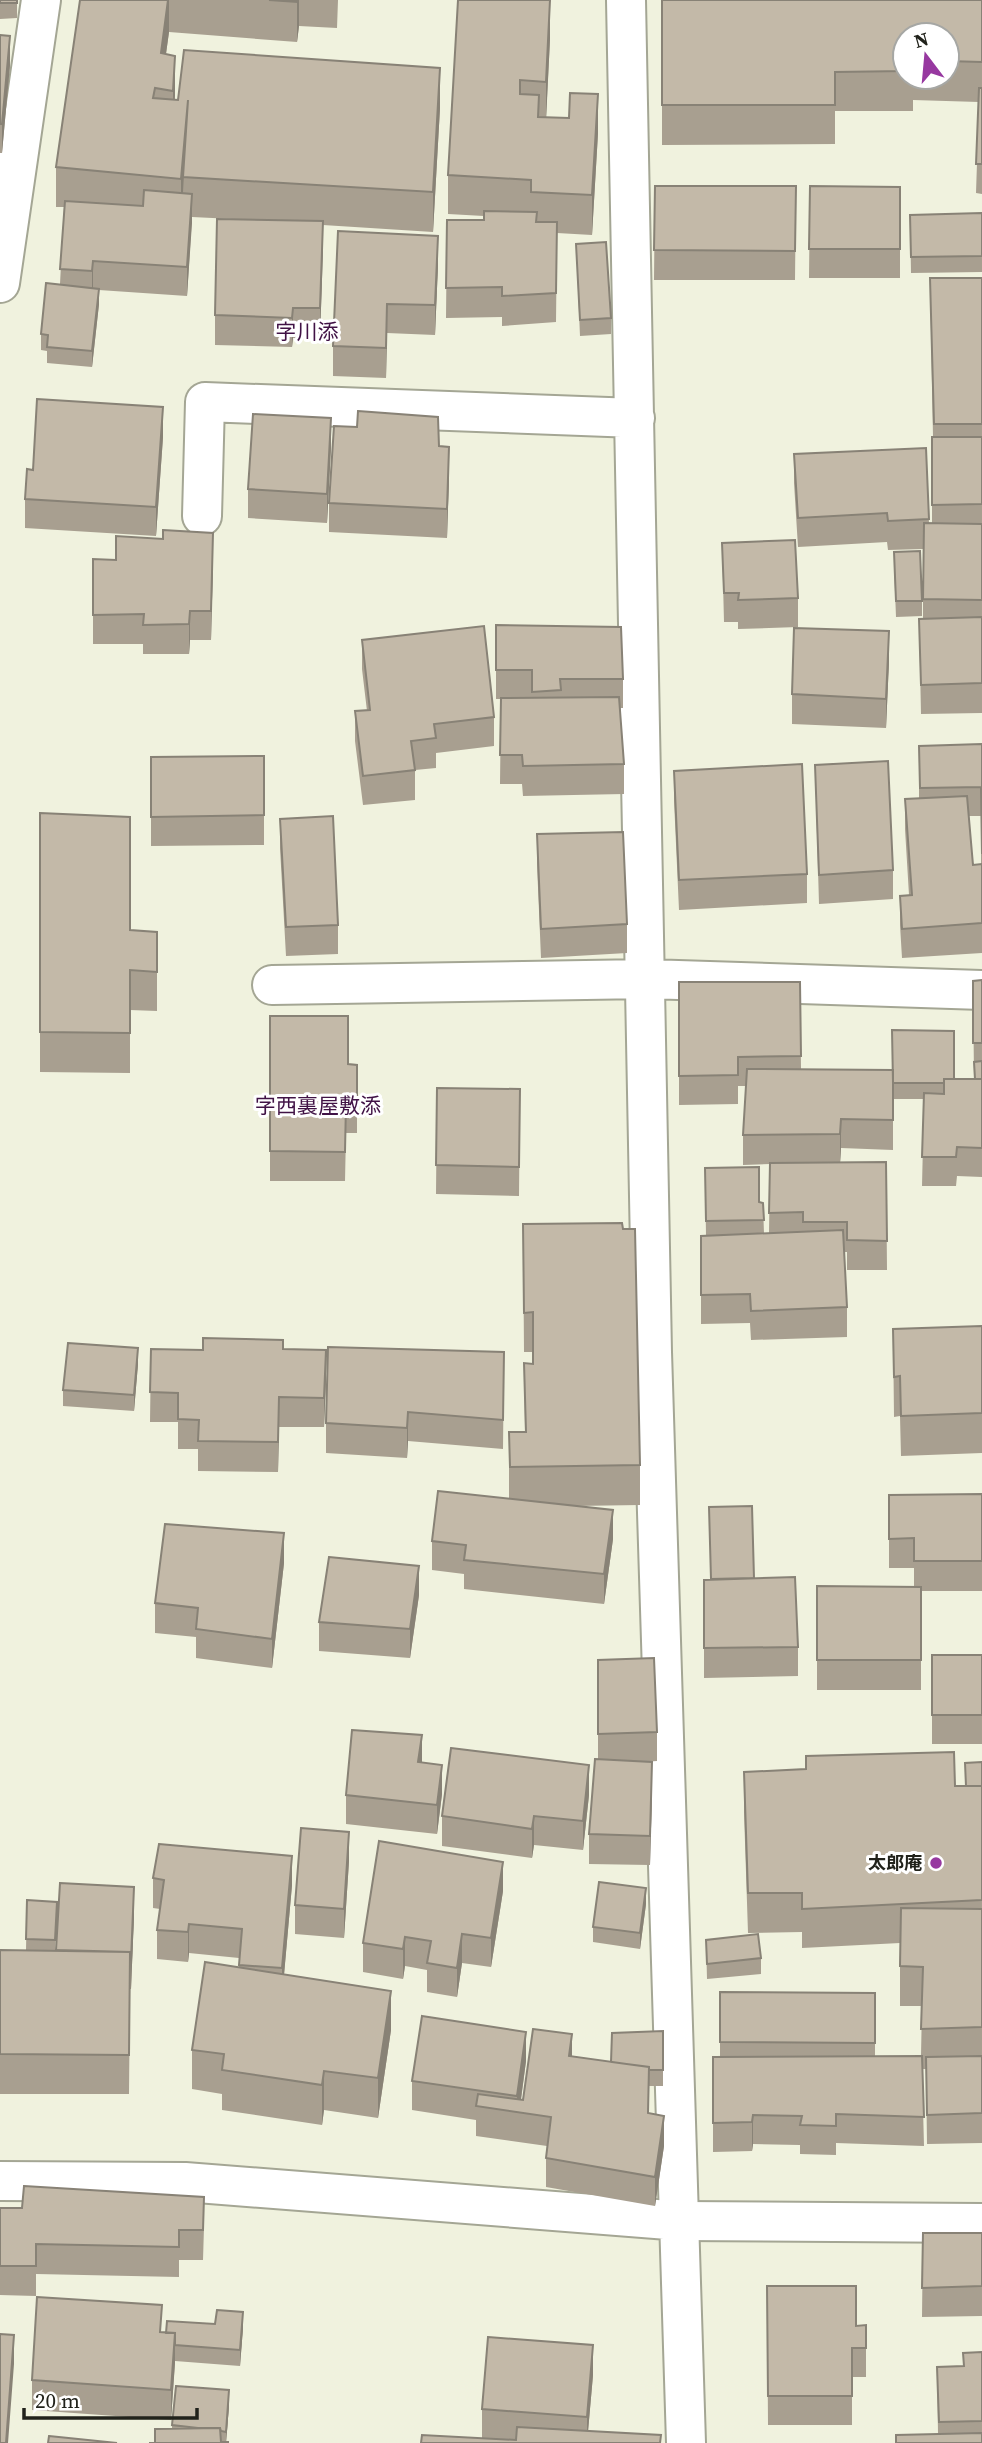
<svg xmlns="http://www.w3.org/2000/svg" width="982" height="2443" viewBox="0 0 982 2443" font-family="'Source Serif 4','Noto Sans JP',serif">
	<style>
		.lines { fill: none; stroke-linecap: round; stroke-linejoin: round }
		.minor-casing { stroke: #a4a694; stroke-width: 42 }
		.tertiary-casing { stroke: #a4a694; stroke-width: 42 }
		.minor { stroke: #fff; stroke-width: 38 }
		.tertiary { stroke: #fff; stroke-width: 38 }
		.wall { fill: #a89f90; fill-rule: evenodd }
		.shaded-wall { fill: #888276 }
		.building { fill: #c3b9a8; stroke: #888276; stroke-width: 2 }
		.poi-dot { fill: #9738a0; stroke: #fff; stroke-width: 2.5 }
		.labels { text-anchor: middle; stroke-width: 6; stroke-linejoin: round; paint-order: stroke }
		.poi-label { font-size: 18px; font-weight: bold; fill: #21221b; stroke: #fff; text-anchor: end }
		.quarter-label { font-size: 21px; fill: #401245; stroke: #fff }
	</style>
	<rect width="100%" height="100%" fill="#f0f2de"/>
	<g class="lines">
		<g class="minor-casing">
			<path id="minor" d="M626,0L652,1352L686,2443
				M0,283L41,0
				M202,516L205,402L635,418
				M272,985L647,979L982,990
				M0,2181L185,2182L681,2221"/>
		</g>
		<g class="tertiary-casing">
			<path id="tertiary" d="M681,2221L982,2223"/>
		</g>
		<use href="#minor" class="minor"/>
		<use href="#tertiary" class="tertiary"/>
	</g>
	<path class="wall" d="M0,0H17V18L0,19Z
		M80,0H338L337,28L299,26L297,42L169,32L166,54L175,100L440,108L433,232L323,225L320,338H293L292,347L215,345V315L233,219L192,217L187,296L99,290V304L92,367L47,363V351L41,350V334L60,284L64,207H56V167Z
		M662,0H982V194L976,193L979,102L913,100V111H835V144L662,145ZM905,35H947V77H905Z
		M0,35L10,65L2,153H0Z
		M550,39L546,117L598,133L592,235L557,233L556,322L502,326V317L446,318L447,220H484V216L448,214V175Z
		M655,186H796L795,280H654Z
		M810,186L900,187V278H809Z
		M982,213V272L911,273L910,215Z
		M576,244L611,318V334L580,336Z
		M438,265L435,335L387,333L386,378L333,376V346Z
		M930,278H982V713L921,714L919,619H923V549L888,550L887,542L798,547L794,483V454L926,448L929,523H932V437H933Z
		M163,437L156,536L25,528V499L33,470Z
		M439,446L449,476L447,538L329,532V503Z
		M331,447L327,523L248,518V489Z
		M722,543L798,598V627L738,629V622H724Z
		M93,559L213,562L211,640H190L189,654H143V644H93Z
		M894,567L922,601V616L896,617Z
		M496,625L623,679V708H620L624,764V794L523,796L522,784H500L501,699H496Z
		M362,640L494,717V746L436,753V768L415,770V800L363,805L355,741V711H367L362,669Z
		M889,661L886,728L792,724V694Z
		M982,744V953L902,958L900,925V896L909,895L905,829V799H919V746ZM969,816H981V864L973,865Z
		M264,756V845L151,846V757Z
		M815,765L893,870V899L819,904Z
		M674,771L807,874V903L679,910L674,800Z
		M40,813L130,930L157,971V1011L130,1010V1073L40,1072Z
		M280,819L338,925V954L286,956L280,848Z
		M537,834L627,924V953L541,958L537,864Z
		M982,980V1177L957,1176L956,1186H922L924,1099H893V1150L841,1148L840,1163L886,1162L887,1270H847V1252H844L847,1307V1337L751,1340L750,1323L701,1324V1236H706L705,1168L759,1202L763,1203L764,1234L769,1233L770,1164L743,1165V1135L746,1086H738V1104L679,1105V982H800L801,1069L974,1079L973,981Z
		M270,1016L348,1064L357,1065V1133H346L345,1181H270Z
		M437,1088L520,1089L519,1196L436,1194Z
		M523,1224L623,1229L640,1465V1505L574,1506L613,1539L604,1604L464,1589V1574L432,1570V1541L509,1499V1432H525L524,1363L533,1364V1352H524Z
		M982,1326V1453L901,1456L900,1416L894,1417L893,1329Z
		M151,1349L203,1350L283,1349L326,1379L324,1427H279L278,1472L198,1471V1449H178V1422H150Z
		M504,1352L503,1449L408,1441L407,1458L326,1453V1423Z
		M138,1364L134,1411L63,1406V1390Z
		M982,1494V1591H921V1690H817V1586L914,1587V1568H889V1495Z
		M284,1563L272,1668L196,1658V1637L155,1633V1603Z
		M754,1578L798,1647V1676L704,1678V1580Z
		M419,1595L410,1658L319,1651V1622Z
		M932,1655H982V1744H932Z
		M598,1660L657,1732V1761L643,1762L652,1792L650,1865L589,1864V1834L598,1759Z
		M422,1762L442,1794L437,1834L346,1824V1795Z
		M982,1762V2143L927,2144L926,2069H922L924,2146L836,2143V2155L800,2154V2145L753,2144L752,2151L713,2152V2057H720V1992L875,1993V2056H921L922,2006H900V1943L802,1948V1932L748,1933L744,1812V1772L965,1786V1763Z
		M589,1795L583,1850L534,1845L532,1858L442,1846V1816Z
		M349,1861L344,1938L295,1934V1905Z
		M153,1878L292,1885L284,1974L391,2030L378,2118L324,2110L322,2125L222,2110V2094L192,2089V2050L239,1967V1958L189,1953L188,1962L157,1959V1930L160,1909L153,1908Z
		M503,1891L491,1967L462,1963L457,1997L427,1992V1970L405,1966L403,1979L363,1972V1943Z
		M27,1900L57,1917L55,1950L134,1916L131,1989H130L129,2094H0V1950H26Z
		M646,1904L640,1949L593,1942V1927Z
		M706,1940L761,1958V1974L707,1979Z
		M663,2031V2086H649V2113L664,2146L655,2206L546,2187V2158L547,2146L476,2136V2120L412,2110V2081L526,2061L521,2100H523L572,2056L611,2062Z
		M0,2208L204,2227L203,2260H179V2277L36,2274V2296L0,2295Z
		M923,2233H982V2316L922,2317Z
		M767,2286L856,2326L866,2325V2377H852V2425H768Z
		M243,2328L240,2366L175,2361L171,2420L32,2410V2380L162,2333Z
		M982,2352V2443L938,2434L937,2367L963,2366V2353Z
		M593,2375L588,2431L661,2443H421L482,2438V2409Z
		M229,2406L226,2442L155,2443L172,2429V2425Z"/>
	<path class="shaded-wall" d="M168,0H169V32L161,89V53Z
		M297,0H299V26L297,42Z
		M550,0V39L546,121V82Z
		M10,36V65L2,153V124Z
		M175,56V96L173,130V91Z
		M440,68V108L433,232V192Z
		M598,94V133L592,235V195Z
		M188,100L183,192L181,219V179Z
		M192,194V223L187,296V267Z
		M323,221V250L320,338V308Z
		M438,236V265L435,335V305Z
		M93,261V290L92,300V271Z
		M99,289V304L92,367V351Z
		M387,304V333L386,378V348Z
		M293,308V338L292,347V318Z
		M163,407V437L156,536V507Z
		M331,418V447L327,523V494Z
		M449,447V476L447,538V509Z
		M213,533V562L211,640V611Z
		M190,611V640L189,654V624Z
		M889,631V661L886,728V699Z
		M841,1119V1148L840,1164V1134Z
		M138,1348V1364L134,1411V1395Z
		M326,1350V1379L324,1427V1398Z
		M279,1397V1427L278,1472V1442Z
		M408,1412V1441L407,1458V1428Z
		M613,1510V1539L604,1604V1574Z
		M284,1533V1563L272,1668V1639Z
		M419,1566V1595L410,1658V1629Z
		M422,1735V1765L418,1762Z
		M652,1762V1792L650,1865V1836Z
		M442,1765V1794L437,1834V1805Z
		M589,1765V1795L583,1850V1821Z
		M534,1816V1845L532,1858V1829Z
		M349,1832V1861L344,1938V1909Z
		M292,1856V1885L282,1998V1968Z
		M503,1862V1891L491,1967V1938Z
		M134,1887V1916L131,1989V1960Z
		M646,1888V1904L640,1949V1933Z
		M189,1924V1953L188,1962V1932Z
		M462,1934V1963L457,1997V1968Z
		M405,1937V1966L403,1979V1949Z
		M391,1991V2030L378,2118V2078Z
		M526,2032V2061L519,2113L517,2112V2096Z
		M572,2034V2063L569,2056Z
		M324,2071V2110L322,2125V2085Z
		M753,2115V2144L752,2151V2122Z
		M664,2116V2146L655,2206V2177Z
		M243,2312V2328L240,2366V2350Z
		M175,2333V2363L171,2420V2390Z
		M14,2335V2364L8,2443H6Z
		M593,2345V2375L587,2443V2417Z
		M229,2390V2406L226,2443V2432Z"/>
	<path class="building" d="M0,0H17V3H0Z
		M80,0H168L161,53L175,56L173,91L155,88L153,98L178,100L184,50L440,68L433,192L183,177L188,100L181,179L56,167Z
		M269,0H297V2Z
		M458,0H550L546,82L520,80V94L539,95L538,117L569,118L570,93L598,94L592,195L531,192V180L448,175Z
		M662,0H982V62L947,61V35H905V71L835,72V105H662Z
		M0,35L10,36L2,124H0Z
		M979,88H982V164H976Z
		M655,186H796L795,251L654,250Z
		M810,186L900,187V249H809Z
		M144,190L192,194L187,267L93,261L92,271L60,269L65,201L143,206Z
		M484,211L537,212L536,222H557L556,293L502,296V287L446,288L447,220H484Z
		M982,213V256L911,257L910,215Z
		M217,219L323,221L320,308H293L292,318L215,315Z
		M338,231L438,236L435,305L387,304L386,348L333,346Z
		M606,242L611,318L580,320L576,244Z
		M930,278H982V424H934Z
		M46,283L99,289L92,351L47,347L48,335L41,334Z
		M37,399L163,407L156,507L25,499L27,469L33,470Z
		M358,411L438,417L439,446L449,447L447,509L329,503L334,426L357,427Z
		M253,414L331,418L327,494L248,489Z
		M932,437H982V504L932,505Z
		M926,448L929,519L888,521L887,513L798,518L794,454Z
		M924,523L982,524V600L923,599Z
		M163,530L213,533L211,611H190L189,624L143,625L144,614L93,615V559L116,560V536L163,539Z
		M795,540L798,598L738,600L739,593H724L722,543Z
		M920,551L922,601H896L894,552Z
		M982,617V683L921,685L919,619Z
		M496,625L621,627L623,679H560L561,690L532,692V670H496Z
		M484,626L494,717L434,724L436,738L411,741L415,770L363,776L355,711L370,710L362,640Z
		M794,628L889,631L886,699L792,694Z
		M619,697L624,764L523,766L522,755H500L501,698Z
		M982,744V854L981,787L920,788L919,746Z
		M264,756V815L151,817V757Z
		M888,761L893,870L819,875L815,765Z
		M802,764L807,874L679,880L674,771Z
		M967,796L973,865L982,864V923L902,929L900,896L912,895L905,799Z
		M40,813L130,817V930L157,932V972L130,970V1033L40,1032Z
		M333,816L338,925L286,927L280,819Z
		M623,832L627,924L541,929L537,834Z
		M982,980V1043H973V981Z
		M679,982H800L801,1056L738,1057V1075L679,1076Z
		M270,1016H348V1064L357,1065V1103H346L345,1152L270,1151Z
		M892,1030L954,1031V1079H944V1083H893Z
		M982,1061V1079H975L974,1062Z
		M747,1069L893,1070V1120L841,1119L840,1134L743,1135Z
		M944,1079H982V1148L957,1147L956,1157H922L924,1093L944,1094Z
		M437,1088L520,1089L519,1167L436,1165Z
		M886,1162L887,1241L847,1240V1222H803V1212L769,1213L770,1163Z
		M759,1167V1202L763,1203L764,1220L706,1221L705,1168Z
		M622,1223L623,1229H635L640,1465L510,1467L509,1432H526L524,1363L533,1364V1312L524,1313L523,1224Z
		M843,1230L847,1307L751,1311L750,1294L701,1295V1236Z
		M982,1326V1413L901,1416L900,1376L894,1377L893,1329Z
		M203,1338L283,1340V1349L326,1350L324,1398L279,1397L278,1442L198,1441L199,1420L178,1419V1393L150,1392L151,1349L203,1350Z
		M68,1343L138,1348L134,1395L63,1390Z
		M328,1347L504,1352L503,1420L408,1412L407,1428L326,1423Z
		M438,1491L613,1510L604,1574L464,1560L466,1545L432,1541Z
		M982,1494V1561H914V1538L889,1539V1495Z
		M752,1506L754,1578L711,1579L709,1507Z
		M165,1524L284,1533L272,1639L196,1629L198,1608L155,1603Z
		M329,1557L419,1566L410,1629L319,1622Z
		M795,1577L798,1647L704,1648V1580Z
		M817,1586L921,1587V1660H817Z
		M932,1655H982V1715H932Z
		M654,1658L657,1732L598,1734V1660Z
		M352,1730L422,1735L418,1762L442,1765L437,1805L346,1795Z
		M451,1748L589,1765L583,1821L534,1816L532,1829L442,1816Z
		M954,1752L955,1786H982V1900L802,1909V1893H748L744,1772L806,1769V1756Z
		M595,1759L652,1762L650,1836L589,1834Z
		M982,1762V1786H966L965,1763Z
		M301,1828L349,1832L344,1909L295,1905Z
		M379,1841L503,1862L491,1938L462,1934L457,1968L427,1963L431,1941L405,1937L403,1949L363,1943Z
		M159,1844L292,1856L282,1968L239,1965L242,1929L189,1924L188,1932L157,1930L164,1880L153,1878Z
		M599,1882L646,1888L640,1933L593,1927Z
		M60,1883L134,1887L131,1960H130V1952L56,1950Z
		M27,1900L57,1902L55,1940L26,1939Z
		M901,1908L982,1909V2027L921,2029L923,1967L900,1966Z
		M758,1934L761,1958L707,1964L706,1940Z
		M0,1950L130,1952L129,2055L0,2054Z
		M205,1962L391,1991L378,2078L324,2071L322,2085L222,2070L224,2054L192,2050Z
		M720,1992L875,1993V2043L720,2042Z
		M422,2016L526,2032L517,2096L412,2081Z
		M533,2029L572,2034L569,2056L649,2067L648,2113L664,2116L655,2177L546,2158L551,2117L476,2106L478,2094L523,2100Z
		M663,2031V2070H649V2067L611,2062L612,2033Z
		M922,2056L924,2117L836,2114V2126L800,2125L802,2116L753,2115L752,2122L713,2123V2057Z
		M982,2056V2113L927,2115L926,2057Z
		M24,2186L204,2197L203,2230H179V2247L36,2244V2266H0V2208H22Z
		M923,2233H982V2286L922,2288Z
		M767,2286H856V2326L866,2325V2348H852V2396H768Z
		M37,2297L162,2305L160,2332L175,2333L171,2390L32,2380Z
		M217,2310L243,2312L240,2350L175,2345V2333H166L167,2321L215,2324Z
		M0,2334L14,2335L6,2443H0Z
		M488,2337L593,2345L587,2417L482,2409Z
		M982,2352V2421L939,2422L937,2367L964,2366L963,2353Z
		M176,2386L229,2390L226,2432L221,2431L220,2428H198L172,2425Z
		M517,2427L661,2435L660,2443H421L422,2435L516,2440Z
		M220,2428L221,2442H228V2443H149H155V2429Z
		M982,2433V2443H896V2435Z
		M49,2436L117,2443H48Z"/>
	<circle class="poi-dot" cx="936" cy="1863" r="7"/>
	<g class="labels">
		<g class="poi-label">
			<text x="922" y="1869">太郎庵</text>
		</g>
		<g class="quarter-label">
			<text x="307" y="339">字川添</text>
			<text x="318" y="1113">字西裏屋敷添</text>
		</g>
	</g>
	<g transform="translate(926 56) rotate(344)"><circle r="33" fill="#ffffff" stroke="#a6a7a4" stroke-width="2"/>
	<path d="M0-5L12 26L0 18L-12 26Z" fill="#9738a0"/>
	<text y="-10" font-size="19" font-weight="bold" text-anchor="middle" fill="#21221b">N</text>
	</g>
	<path d="M24 2408v10h173v-10" fill="none" stroke="#21221b" stroke-width="3.5"/>
	<text x="35" y="2408" font-size="21" fill="#21221b" stroke="#ffffff" stroke-width="5" paint-order="stroke">20 m</text>
</svg>
